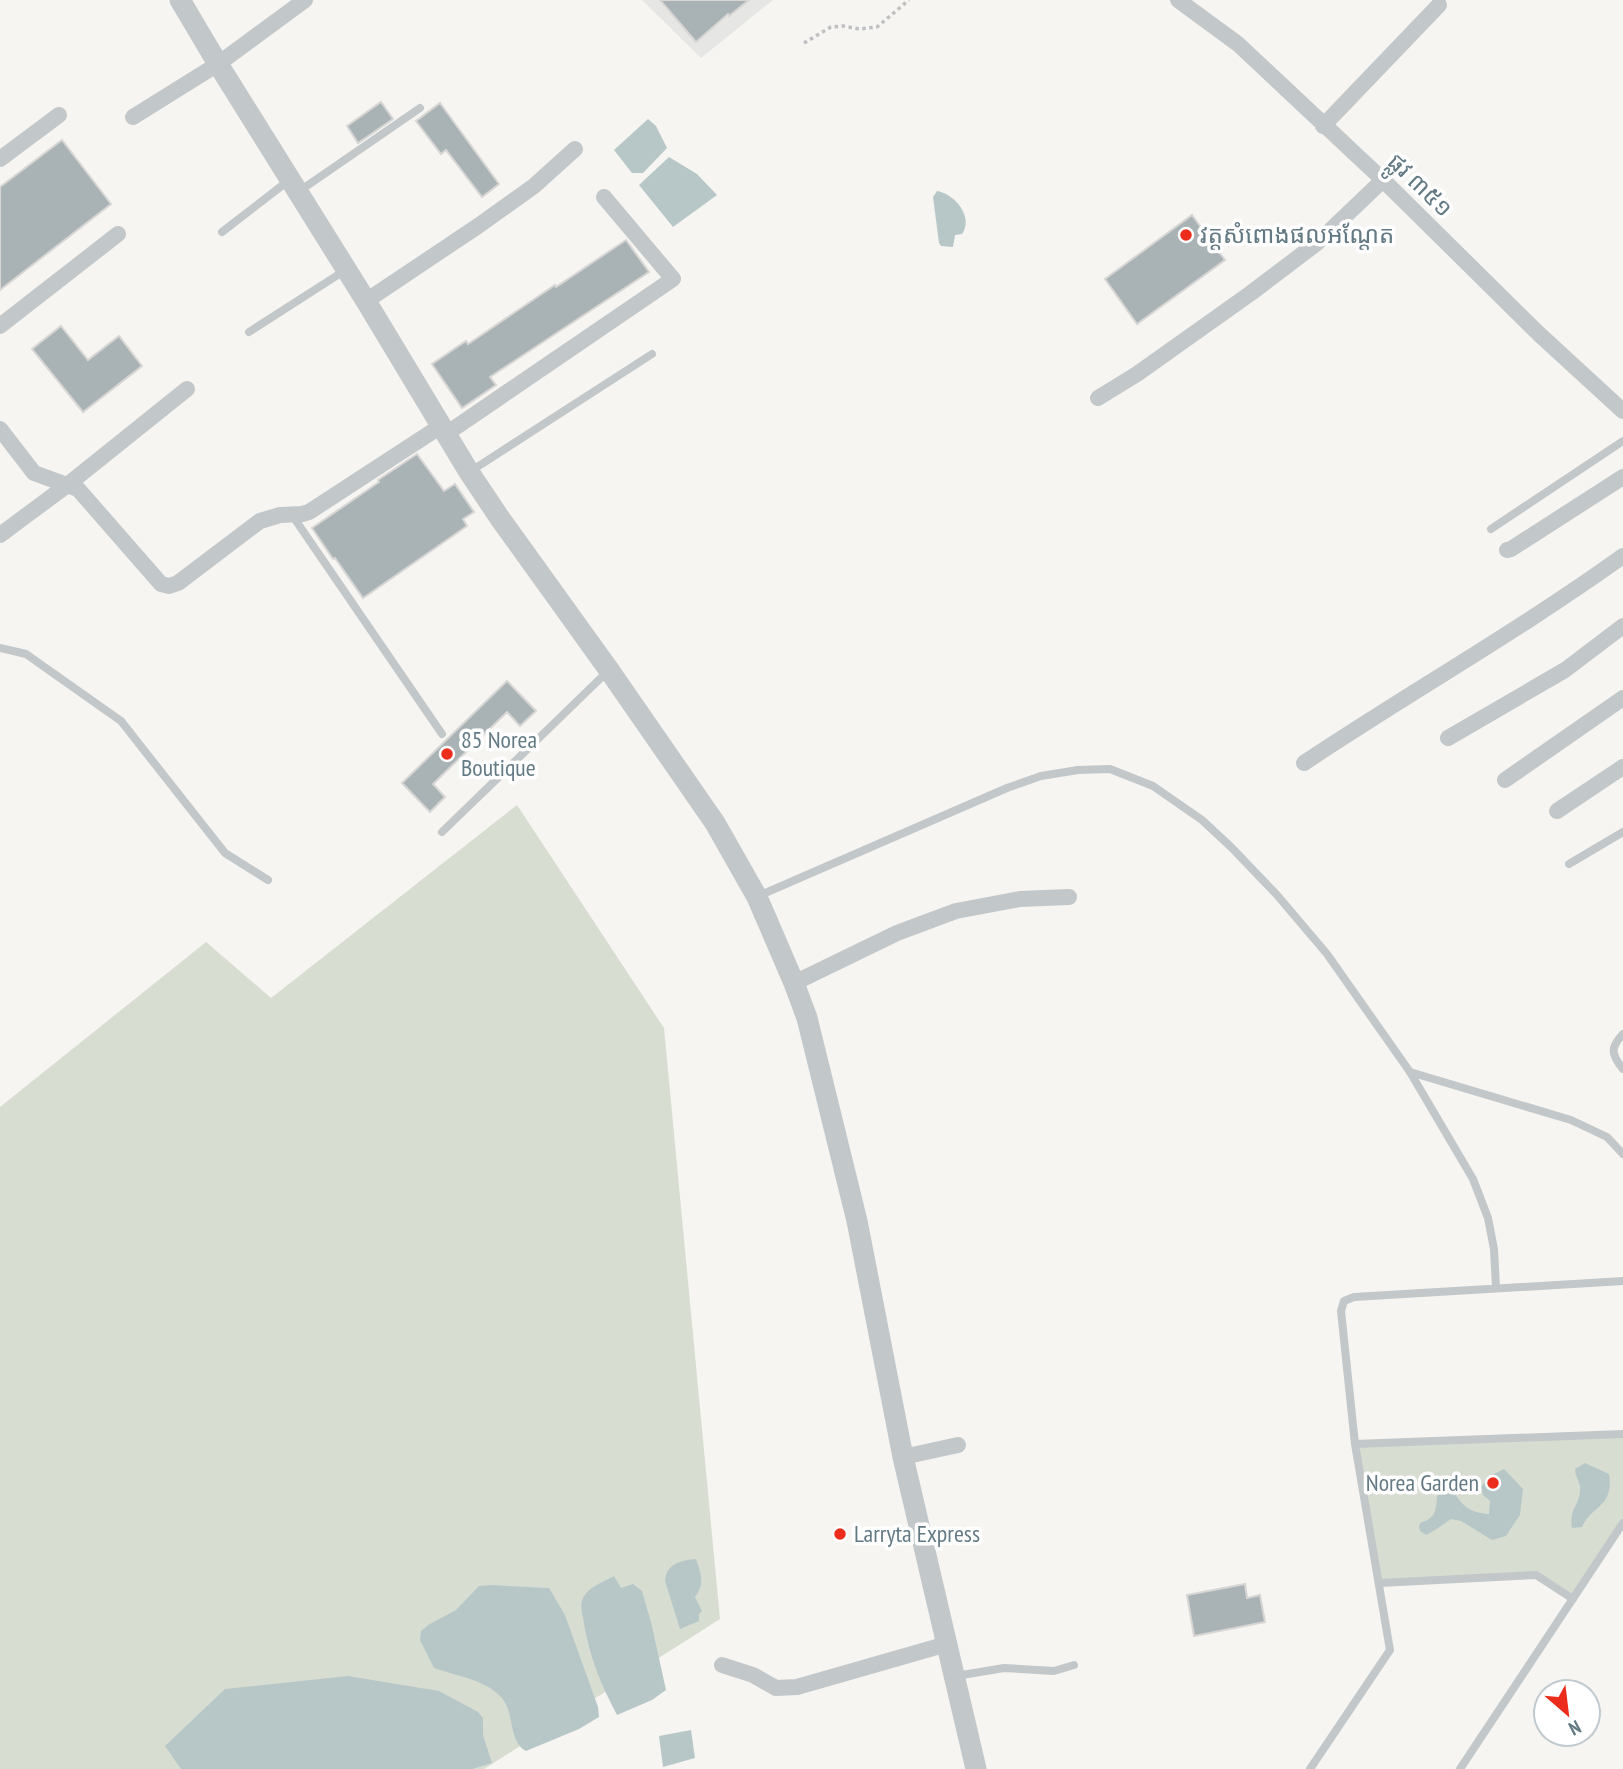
<svg xmlns="http://www.w3.org/2000/svg" width="1623" height="1769" viewBox="0 0 1623 1769" font-family="'PT Sans Narrow','Noto Sans Khmer',sans-serif">
	<style>
		.built { fill: #e6e7e5 }
		.green { fill: #d8ddd2 }
		.water { fill: #b7c7c8 }
		.building { fill: #a9b3b6; stroke: #d7d6d4; stroke-width: 2 }
		.lines { fill: none; stroke-linecap: round; stroke-linejoin: round }
		.path { stroke: #bec0c2; stroke-width: 3.5; stroke-dasharray: 3.5 3.5; stroke-linecap: butt }
		.service { stroke: #c2c7c9; stroke-width: 8 }
		.minor { stroke: #c2c7c9; stroke-width: 16 }
		.tertiary { stroke: #c2c7c9; stroke-width: 21 }
		.poi-dot { fill: #ec2d1b; stroke: #fff; stroke-width: 2.5 }
		.labels { text-anchor: middle; stroke-width: 7; stroke-linejoin: round; paint-order: stroke }
		.street-label { font-size: 24px; fill: #637a84; stroke: #fff }
		.poi-label { font-size: 24px; fill: #637a84; stroke: #fff; text-anchor: start }
	</style>
	<rect width="100%" height="100%" fill="#f6f5f1"/>
	<path class="built" d="M642,0H773L701,58Z"/>
	<path class="green" d="M517,805L664,1028L720,1619L484,1769H0V1107L206,942L271,998Z
		M1623,1434V1523L1573,1599L1536,1576L1380,1583L1355,1444Z"/>
	<path class="water" d="M648,119L656,126L667,148L643,173H632L614,150Z
		M669,157L697,174L717,195L673,227L639,185Z
		M937,191C955,194 974,217 962,234L955,235L953,247L941,246L939,243L933,197Z
		M1585,1463L1609,1474C1614,1507 1593,1504 1582,1527L1572,1528C1569,1508 1579,1507 1580,1490C1581,1483 1575,1477 1575,1469Z
		M1504,1469L1523,1489L1520,1515L1506,1536L1492,1540L1461,1521L1451,1519L1435,1530L1426,1535L1420,1531L1419,1527L1420,1523C1436,1518 1436,1511 1437,1496L1446,1489L1453,1490C1461,1506 1471,1513 1489,1514L1490,1501L1483,1495L1481,1487L1488,1477Z
		M696,1559C701,1574 705,1584 695,1597L702,1611L699,1614V1621L680,1629L665,1581C666,1564 681,1560 696,1559Z
		M614,1576L621,1588L633,1584L642,1591L651,1622L666,1690L652,1700L617,1715C601,1685 590,1658 584,1624C583,1615 579,1606 583,1598C588,1587 603,1582 614,1576Z
		M491,1585L549,1588L565,1615L598,1707L599,1717L579,1729L526,1751C508,1741 515,1712 501,1697C484,1679 456,1676 434,1668L420,1640L421,1631L428,1625L456,1610L479,1586Z
		M348,1676L439,1691L478,1712L483,1718V1735L492,1763L473,1769H181L165,1746L225,1689Z
		M691,1730L695,1758L663,1767L659,1736Z"/>
	<path class="building" d="M660,0H749L729,16L728,14L696,42Z
		M381,102L393,119L358,143L347,126Z
		M440,103L499,184L482,197L446,150L441,154L416,121Z
		M62,140L111,204L0,290V187Z
		M1192,215L1225,260L1137,324L1105,279Z
		M626,240L649,272L490,377L496,385L462,408L432,364L466,341L468,344L555,285L556,287Z
		M61,326L88,360L119,336L142,366L83,412L32,349Z
		M417,454L444,491L455,484L474,512L463,519L467,526L363,598L335,558L333,559L312,528L379,482L378,480Z
		M507,681L536,711L520,726L507,712L433,784L445,797L430,812L402,783Z
		M1245,1584L1247,1598L1260,1595L1265,1622L1194,1636L1187,1595Z"/>
	<g class="lines">
		<path class="path" d="M804,43L831,27L843,26L859,29L877,27L909,0"/>
		<path class="service" d="M298,192L420,108
			M222,232L288,181
			M249,332L344,271
			M471,471L652,354
			M292,515L442,734
			M1491,529L1623,441
			M0,648L26,654L121,721L225,853L268,880
			M442,832L607,672
			M1569,864L1623,832
			M758,896L1007,788L1041,776L1078,770L1110,769L1153,786L1202,820L1231,847L1277,895L1327,954L1410,1072L1473,1179L1488,1218L1494,1249L1496,1287
			M1623,1034C1610,1048 1611,1054 1623,1069
			M1410,1072L1571,1120L1607,1137L1623,1154
			M1355,1444L1623,1434
			M1380,1583L1536,1575L1573,1599
			M956,1676L1004,1668L1054,1671L1074,1665
			M1310,1769L1390,1650L1355,1444L1341,1311L1344,1301L1354,1297L1623,1281
			M1460,1769L1623,1523"/>
		<path class="minor" d="M1178,0L1238,44L1383,180L1539,334L1623,411
			M133,117L218,64L305,0
			M1323,126L1439,5
			M0,159L59,115
			M366,301L478,226L534,186L575,149
			M0,326L118,234
			M1098,398L1137,374L1251,293L1317,243L1383,180
			M0,429L34,473L78,489L161,584L169,586L178,583L260,521L280,515L302,514L309,512L441,426
			M446,434L673,279L604,197
			M0,535L66,486L187,389
			M1507,550L1511,549L1623,477
			M1448,738L1565,670L1623,626
			M1304,763C1409,693 1520,630 1623,556
			M1505,780L1623,698
			M1557,811L1623,767
			M794,983L897,933L956,911L1020,899L1069,897
			M903,1457L958,1445
			M722,1665L753,1675L776,1688L797,1687L947,1644"/>
		<path class="tertiary" d="M180,0L218,64L366,301L469,472L499,517L609,670L715,823L757,897L794,983L807,1018L857,1221L903,1457L976,1769"/>
	</g>
	<g class="poi-dot">
		<circle cx="1186" cy="235" r="7"/>
		<circle cx="447" cy="754" r="7"/>
		<circle cx="1493" cy="1483" r="7"/>
		<circle cx="840" cy="1534" r="7"/>
	</g>
	<g class="labels">
		<g class="street-label">
			<text transform="translate(1420 185) rotate(44)" y="8">ផ្លូវ ៣៥១</text>
		</g>
		<g class="poi-label">
			<text x="1200" y="243">វត្តសំពោងផលអណ្តែត</text>
			<text x="461" y="748">85 Norea<tspan x="461" dy="28">Boutique</tspan></text>
			<text x="1479" y="1491" text-anchor="end">Norea Garden</text>
			<text x="854" y="1542">Larryta Express</text>
		</g>
	</g>
	<g transform="translate(1567 1713) rotate(152)"><circle r="33" fill="#ffffff" stroke="#c1cace" stroke-width="2"/>
	<path d="M0-5L12 26L0 18L-12 26Z" fill="#ec2d1b"/>
	<text y="-10" font-size="19" font-weight="bold" text-anchor="middle" fill="#637a84">N</text>
	</g>
</svg>
